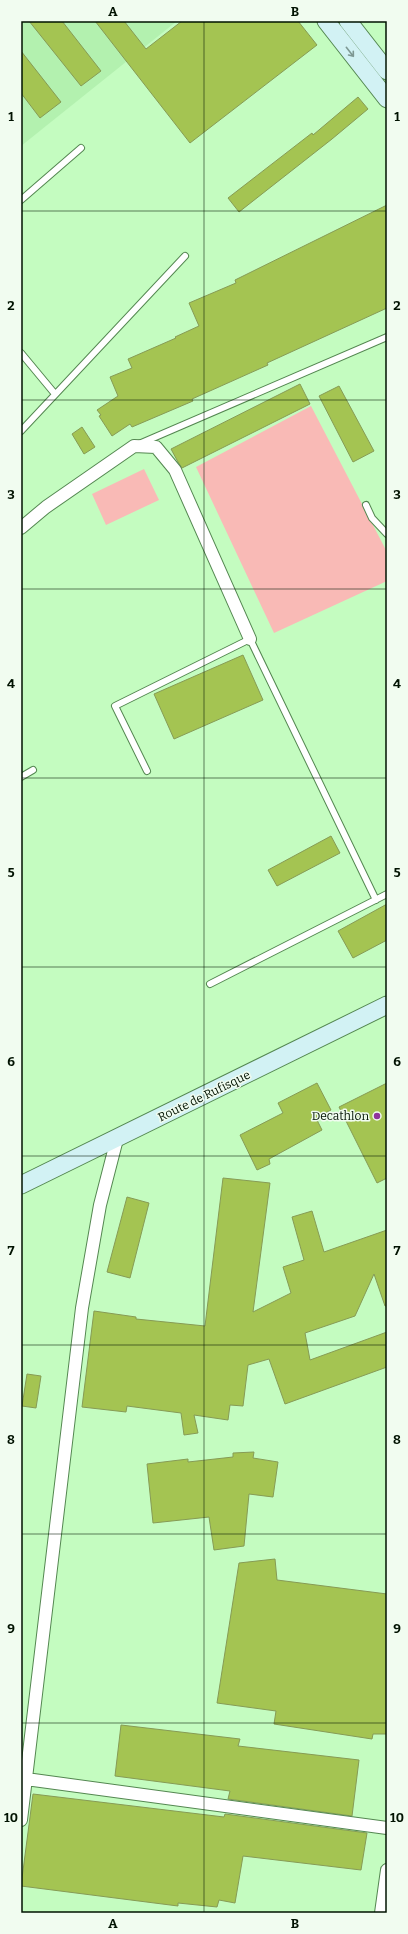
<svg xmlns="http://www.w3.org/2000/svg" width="408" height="1934" viewBox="0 0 408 1934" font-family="Bitter,serif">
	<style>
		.built { fill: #b3f1af }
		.green { fill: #f9bab6 }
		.building { fill: #a4c452; stroke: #869b55 }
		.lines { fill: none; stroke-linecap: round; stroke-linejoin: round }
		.lane-casing { stroke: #548751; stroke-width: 8 }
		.street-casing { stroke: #548751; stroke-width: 14 }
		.secondary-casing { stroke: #548751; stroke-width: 19 }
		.lane { stroke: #fff; stroke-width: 6 }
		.street { stroke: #fff; stroke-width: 12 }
		.secondary { stroke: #d2f2f4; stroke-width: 17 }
		.oneway { stroke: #7e9893 }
		.grid { fill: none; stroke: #011201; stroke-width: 1; stroke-opacity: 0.55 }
		.poi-dot { fill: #90339d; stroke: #f1fcf0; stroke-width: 1.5 }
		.labels { text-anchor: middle; stroke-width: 3; stroke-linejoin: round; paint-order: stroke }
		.street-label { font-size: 12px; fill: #011201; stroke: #f1fcf0 }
		.poi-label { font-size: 12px; fill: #011201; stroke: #f1fcf0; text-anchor: end }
		.neatline { fill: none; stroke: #011201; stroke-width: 1.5 }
		.grid-label { font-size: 13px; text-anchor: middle; font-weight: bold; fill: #011201 }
	</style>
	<rect width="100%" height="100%" fill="#c4fcc0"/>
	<path class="built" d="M21,21H177L21,146Z"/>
	<path class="green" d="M311,406L387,552V581L274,633L196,467Z
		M144,469L159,500L106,525L92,494Z"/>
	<path class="building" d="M29,21H62L101,71L81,86Z
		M95,21H124L146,49L182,21H298L317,45L190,143Z
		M21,51L61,102L40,118L21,93Z
		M358,97L368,109L332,139L239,212L228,198L312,133L313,135Z
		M387,205V308L267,363L268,365L192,399L193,401L132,427L130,424L112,436L99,416L101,415L97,410L118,396L110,377L132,368L128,359L176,338L175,337L199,326L189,303L236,283L235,280Z
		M300,384L310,404L182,468L178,462L171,449Z
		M339,386L374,451L353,462L319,396Z
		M82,427L95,447L84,454L72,434Z
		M243,655L263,700L174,739L154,694Z
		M331,836L340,853L277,886L268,870Z
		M387,904V940L353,958L338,931Z
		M317,1083L331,1110L316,1118L322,1130L269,1159L270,1164L257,1170L240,1135L283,1113L278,1103Z
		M387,1083V1178L377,1183L339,1107Z
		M223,1178L270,1183L253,1312L291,1293L283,1267L304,1260L292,1217L312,1211L324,1252L387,1230V1306H385L374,1274L355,1316L305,1333L310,1360L387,1332V1367L285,1404L269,1359L248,1365L243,1406L230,1405L228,1420L194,1415L198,1433L184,1435L181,1413L127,1406L126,1412L82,1407L94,1311L136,1317V1319L205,1326Z
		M127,1197L149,1203L130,1278L107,1272Z
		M27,1374L41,1376L36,1408L22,1406Z
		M254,1452L253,1458L278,1462L273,1497L249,1494L244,1546L214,1550L209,1517L153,1523L147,1464L188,1459V1462L233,1457V1453Z
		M275,1559L277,1580L387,1594V1734H373L372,1739L274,1724L276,1711L217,1703L239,1563Z
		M121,1725L240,1739L238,1746L359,1760L352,1816L228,1799L230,1791L115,1776Z
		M33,1794L224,1817L225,1814L367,1833L361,1870L243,1856L235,1903L219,1900L217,1907L178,1903V1906L21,1886Z"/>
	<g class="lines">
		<g class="lane-casing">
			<path id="lane" d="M21,200L81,148
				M21,353L55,394
				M21,431L185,256
				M139,444L387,337
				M366,505L372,518L387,534
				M147,771L115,706L250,639L376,900
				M21,777L33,770
				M210,984L387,894"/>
		</g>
		<g class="street-casing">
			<path id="street" d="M21,528L46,507L134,446L156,447L175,470L250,639
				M26,1779L387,1828
				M21,1820L82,1308L100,1205L117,1139
				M381,1913L387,1870"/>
		</g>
		<g class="secondary-casing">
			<path id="secondary" d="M326,21L387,99
				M348,21L387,71
				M21,1185L387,1005"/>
		</g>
		<use href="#lane" class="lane"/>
		<use href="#street" class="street"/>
		<use href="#secondary" class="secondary"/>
	</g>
	<defs><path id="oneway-shaft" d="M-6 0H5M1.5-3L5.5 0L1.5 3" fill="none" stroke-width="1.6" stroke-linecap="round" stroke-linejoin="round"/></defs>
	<use class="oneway" href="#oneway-shaft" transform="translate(350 52) rotate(52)"/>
	<path class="grid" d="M204,21V1913M21,211H387M21,400H387M21,589H387M21,778H387M21,967H387M21,1156H387M21,1345H387M21,1534H387M21,1723H387"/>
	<circle class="poi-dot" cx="377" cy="1116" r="4"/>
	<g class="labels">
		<g class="street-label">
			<text transform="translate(204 1096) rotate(-26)" y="4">Route de Rufisque</text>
		</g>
		<g class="poi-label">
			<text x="369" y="1120">Decathlon</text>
		</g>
	</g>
	<rect width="408" height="1934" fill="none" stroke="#f1fcf0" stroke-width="44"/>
	<rect x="22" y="22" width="364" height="1890" class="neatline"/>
	<g class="grid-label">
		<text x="113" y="16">A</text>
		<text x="295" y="16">B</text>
		<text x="11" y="121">1</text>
		<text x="397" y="121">1</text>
		<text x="11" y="310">2</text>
		<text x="397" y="310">2</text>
		<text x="11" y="499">3</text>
		<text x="397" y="499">3</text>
		<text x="11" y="688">4</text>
		<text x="397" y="688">4</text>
		<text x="11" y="877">5</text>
		<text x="397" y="877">5</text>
		<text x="11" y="1066">6</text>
		<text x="397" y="1066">6</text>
		<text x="11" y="1255">7</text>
		<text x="397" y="1255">7</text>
		<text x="11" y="1444">8</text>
		<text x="397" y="1444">8</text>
		<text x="11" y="1633">9</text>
		<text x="397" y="1633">9</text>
		<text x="11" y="1822">10</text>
		<text x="397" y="1822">10</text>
		<text x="113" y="1928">A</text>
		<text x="295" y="1928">B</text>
	</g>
</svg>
